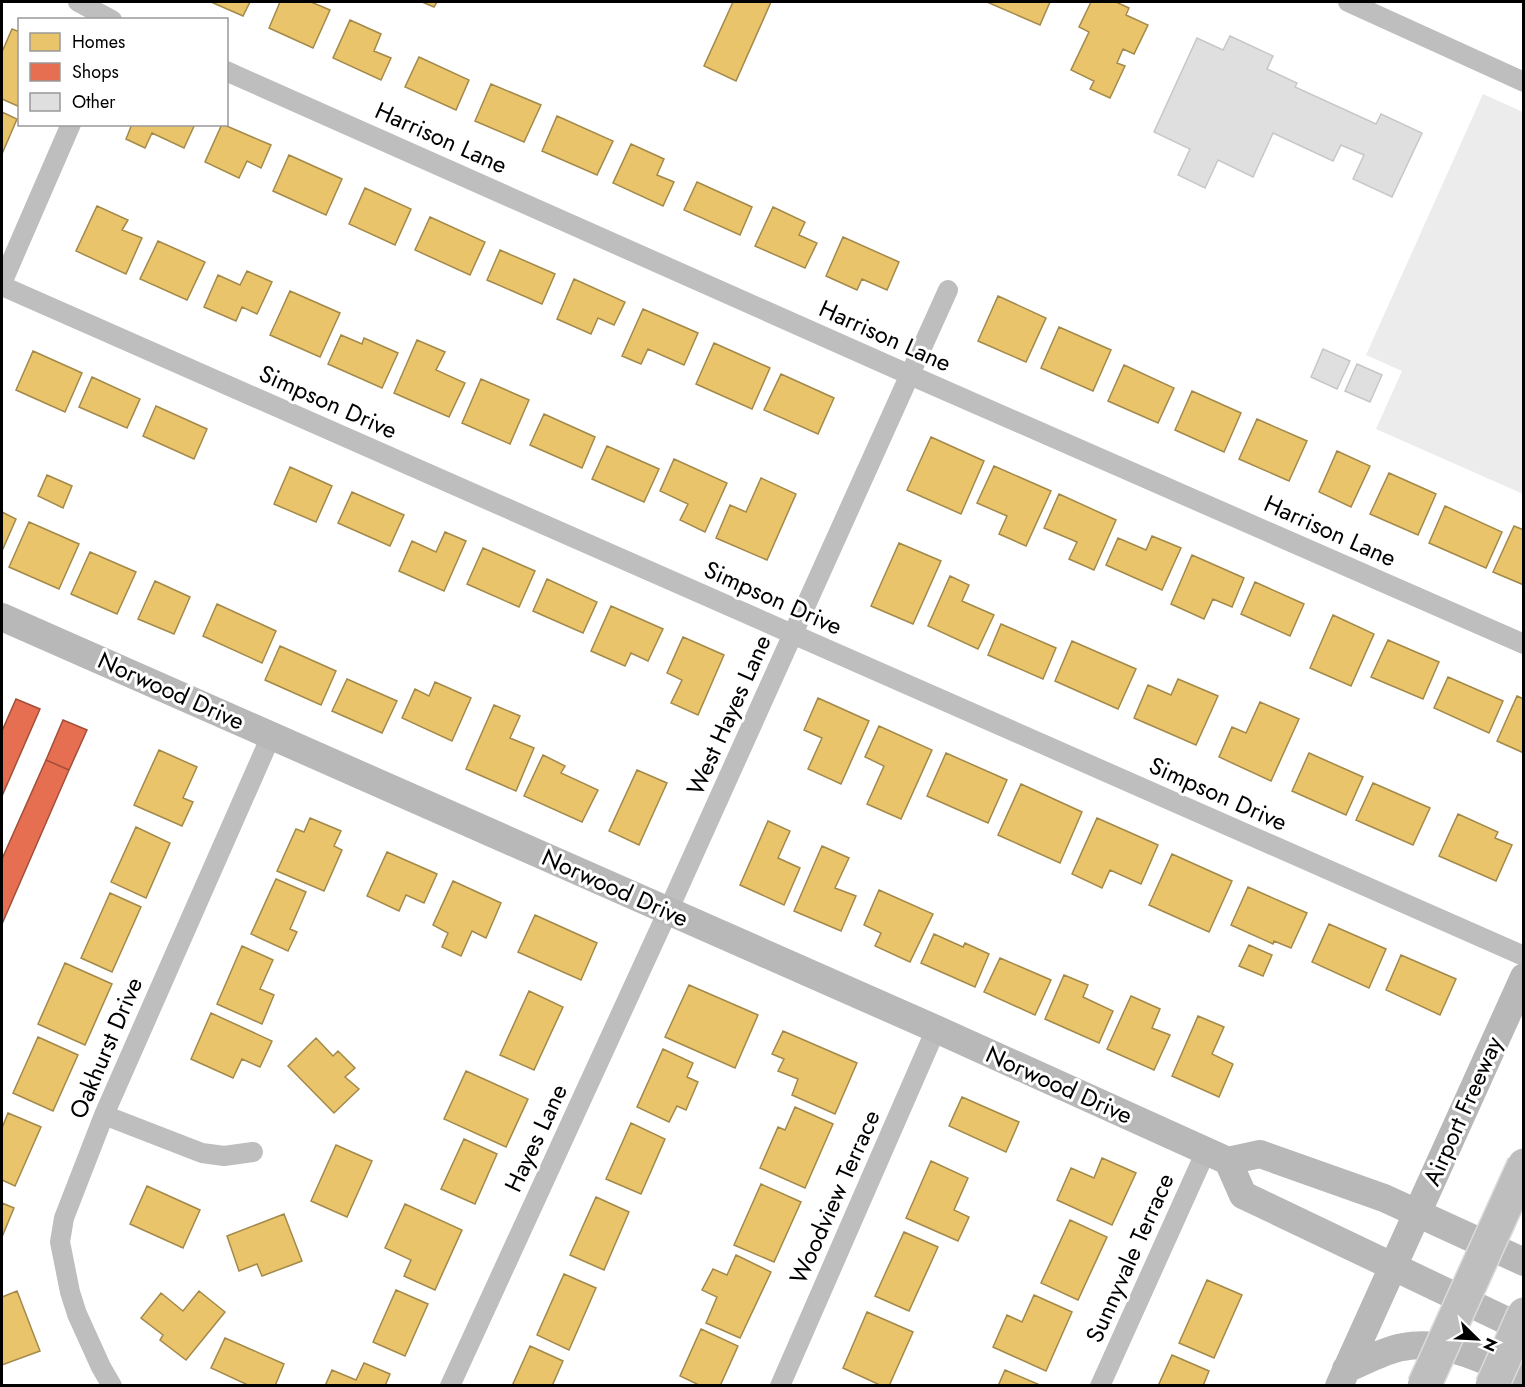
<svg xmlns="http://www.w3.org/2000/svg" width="1525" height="1387" viewBox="0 0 1525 1387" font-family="Jost,sans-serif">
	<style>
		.green { fill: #ececec }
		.homes { fill: #e9c46a; stroke: #a3894a; stroke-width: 1.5 }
		.shops { fill: #e76f51; stroke: #a24e39; stroke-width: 1.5 }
		.building { fill: #dfdfdf; stroke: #c7c7c7; stroke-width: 1.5 }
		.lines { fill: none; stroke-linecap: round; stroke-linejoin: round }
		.street { stroke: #bebebe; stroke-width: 20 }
		.secondary { stroke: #b8b8b8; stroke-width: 28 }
		.highway-bridge-casing { stroke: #dbdbdb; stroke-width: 36; stroke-linecap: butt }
		.highway-bridge { stroke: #bebebe; stroke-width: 33 }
		.labels { text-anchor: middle; stroke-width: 6; stroke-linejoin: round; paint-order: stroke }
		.street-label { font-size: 24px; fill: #000; stroke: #fff }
	</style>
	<rect width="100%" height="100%" fill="#fff"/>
	<path class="green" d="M1483,94L1523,112V494L1376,429L1402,371L1366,355Z"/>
	<path class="homes" d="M211,2H250L243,16Z
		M280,2H311L330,10L313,48L269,28Z
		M422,2H437L434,7Z
		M733,2H771L736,81L704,66Z
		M987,2H1050L1040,25Z
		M1091,2H1116L1129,8L1126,15L1148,25L1134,54L1123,49L1117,63L1125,66L1110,98L1090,89L1094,81L1071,70L1089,32L1079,27Z
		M350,20L381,34L374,51L391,58L381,80L333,58Z
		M12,29L20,32V107L2,99V52Z
		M419,57L469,80L456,110L405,87Z
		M491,84L541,105L524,142L475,121Z
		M2,112L17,119L2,154Z
		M557,116L613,141L597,175L542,151Z
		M132,124H195L184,148L152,133L145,148L126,139Z
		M222,124L271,145L261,168L247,161L239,178L205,162Z
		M631,144L664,159L657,175L674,182L663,206L613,183Z
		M289,155L342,179L326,215L273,191Z
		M697,182L752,207L740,235L684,210Z
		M365,188L411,209L395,245L349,224Z
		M97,206L128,220L122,230L142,238L126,274L76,251Z
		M773,207L805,222L799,235L817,243L805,268L755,246Z
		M430,217L485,242L470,275L415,250Z
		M843,237L899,262L887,290L862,279L857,290L826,276Z
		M158,241L205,262L187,300L140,279Z
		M500,250L555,274L542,304L487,280Z
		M247,271L272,282L257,314L242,307L236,321L204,307L218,275L240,285Z
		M574,279L625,302L614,325L598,318L591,334L557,319Z
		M290,291L340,313L320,357L270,335Z
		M998,296L1046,318L1026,362L978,341Z
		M643,309L698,333L684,365L648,349L641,364L622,356Z
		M1059,327L1111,350L1093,391L1041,368Z
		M341,335L362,344L364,338L398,353L382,388L328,364Z
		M417,340L445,352L436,370L465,383L449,417L394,393Z
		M714,343L770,368L752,409L696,384Z
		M33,351L82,373L65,412L16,390Z
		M1124,365L1174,388L1158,423L1108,401Z
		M781,374L834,398L818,434L764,410Z
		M92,377L140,399L127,428L79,407Z
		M481,379L529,400L510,444L462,423Z
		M1192,391L1241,413L1224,452L1175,430Z
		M156,406L207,429L194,459L143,436Z
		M544,414L595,437L582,468L530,445Z
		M1257,419L1307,441L1289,481L1239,459Z
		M931,437L984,461L961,514L907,490Z
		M607,446L659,469L644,502L592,479Z
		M1337,451L1370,466L1351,507L1319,492Z
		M674,459L727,483L705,532L680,520L688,504L660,491Z
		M994,466L1051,491L1026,546L999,534L1007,516L977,503Z
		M290,467L332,486L316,522L274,504Z
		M1389,473L1436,494L1418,535L1370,514Z
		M47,475L72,486L63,508L38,496Z
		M761,478L796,494L767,560L716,538L730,505L746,512Z
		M352,492L404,515L390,546L338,523Z
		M1059,494L1116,520L1094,570L1069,559L1077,542L1044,528Z
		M1445,506L1502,532L1486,568L1429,543Z
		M2,512L16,519L2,551Z
		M29,522L79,544L59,589L9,567Z
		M1514,526L1524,530V585L1493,572Z
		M445,532L466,541L444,591L399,571L412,541L436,552Z
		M1152,536L1181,548L1162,590L1106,565L1118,538L1146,550Z
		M899,543L941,561L913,624L871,606Z
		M483,548L535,571L519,607L467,584Z
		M90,552L136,572L117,614L71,594Z
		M1192,555L1244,578L1232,607L1213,599L1204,619L1171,604Z
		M950,576L969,585L962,601L994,615L978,649L928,626Z
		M547,579L597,602L583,633L533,611Z
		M155,581L190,597L174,634L138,619Z
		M1255,582L1304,604L1290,636L1241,614Z
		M217,604L276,631L262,663L203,636Z
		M611,606L663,629L648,661L631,653L625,666L591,651Z
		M1333,615L1374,634L1351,686L1310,668Z
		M1001,624L1056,648L1043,679L988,655Z
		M683,637L724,655L698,715L671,703L682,680L667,673Z
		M1388,640L1439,662L1423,699L1371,677Z
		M1072,641L1136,669L1118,709L1055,681Z
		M280,646L336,671L321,705L265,680Z
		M1448,677L1503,701L1489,733L1434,708Z
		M347,679L397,701L382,733L332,711Z
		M1178,679L1218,696L1196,745L1134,718L1148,685L1171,695Z
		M435,682L471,698L452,741L402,718L415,689L429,696Z
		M1517,696L1524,699V753L1497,741Z
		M818,698L869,721L841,784L808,769L822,738L804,730Z
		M1260,702L1299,719L1271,781L1219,757L1232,727L1246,733Z
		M494,705L520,716L510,738L534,748L516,791L466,769Z
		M879,726L932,750L901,819L867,804L884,766L865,757Z
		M159,750L197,767L183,798L193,802L182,826L134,805Z
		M946,753L1007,780L988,823L927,796Z
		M1309,753L1363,777L1346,815L1292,791Z
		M543,755L565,766L561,773L598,790L582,822L524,796Z
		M637,770L667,783L639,845L609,831Z
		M1373,783L1430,808L1413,845L1356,820Z
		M1021,784L1082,812L1060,863L998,835Z
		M1458,814L1498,832L1495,838L1512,845L1496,881L1439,856Z
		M310,818L341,831L334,846L342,850L324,891L277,871L296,829L304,832Z
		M1097,818L1158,845L1141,884L1110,870L1102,888L1072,874Z
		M768,821L790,831L778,858L800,868L784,905L740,885Z
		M136,827L170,843L146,898L111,882Z
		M822,846L849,858L835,888L856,896L841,931L794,911Z
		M387,852L437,874L424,903L406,895L399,911L367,896Z
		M1172,854L1232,881L1209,932L1149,905Z
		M276,879L306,892L290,929L297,932L288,951L251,934Z
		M453,881L501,903L486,938L472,931L461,956L442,947L448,933L433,925Z
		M1248,887L1307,913L1291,948L1274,941L1273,944L1231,925Z
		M879,890L933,914L910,962L875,946L881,933L864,925Z
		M110,893L141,907L112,972L81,958Z
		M535,915L597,943L581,980L518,952Z
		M1329,924L1386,949L1369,988L1312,962Z
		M934,934L963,947L965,943L989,954L975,987L921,963Z
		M1249,945L1272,955L1263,976L1239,966Z
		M242,946L273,960L260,989L274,995L262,1024L217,1004Z
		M1401,955L1456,979L1440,1015L1386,990Z
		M1000,958L1051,980L1035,1015L984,992Z
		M65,963L112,984L85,1045L38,1024Z
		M1064,975L1088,985L1083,997L1113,1011L1099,1043L1045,1019Z
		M689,985L758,1015L735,1068L665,1037Z
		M529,991L563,1007L534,1070L500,1055Z
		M1131,996L1160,1009L1152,1028L1170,1035L1154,1070L1107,1049Z
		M211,1013L272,1041L260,1067L242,1059L233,1078L191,1059Z
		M1198,1016L1224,1027L1212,1054L1233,1064L1219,1097L1172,1076Z
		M783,1031L857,1063L835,1114L792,1095L798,1079L778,1071L784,1059L772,1054Z
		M38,1037L78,1055L53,1111L13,1093Z
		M316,1038L333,1056L338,1051L355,1068L345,1077L359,1089L334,1113L288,1066Z
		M663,1049L693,1063L687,1077L698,1082L686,1110L677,1106L669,1122L637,1107Z
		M466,1071L528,1099L506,1147L444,1119Z
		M962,1097L1019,1122L1006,1152L949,1126Z
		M795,1107L833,1124L805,1188L760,1168L778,1127L785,1130Z
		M8,1113L41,1127L15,1186L2,1180V1128Z
		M631,1123L665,1139L641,1194L606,1179Z
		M464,1139L497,1154L475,1204L441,1189Z
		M336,1145L372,1161L347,1217L311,1201Z
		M1102,1158L1136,1173L1112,1225L1057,1200L1071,1168L1094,1178Z
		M931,1161L968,1178L954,1210L969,1217L958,1241L906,1218Z
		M761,1184L801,1202L774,1262L734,1245Z
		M147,1186L200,1210L183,1248L130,1224Z
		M596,1197L629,1212L604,1270L570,1255Z
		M2,1203L14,1208L2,1237Z
		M405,1204L462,1230L435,1290L404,1276L411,1260L385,1248Z
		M284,1214L302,1261L262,1276L257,1264L239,1271L227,1236Z
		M1070,1220L1107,1237L1078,1300L1041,1283Z
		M904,1232L938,1247L909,1311L875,1296Z
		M736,1255L771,1272L740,1338L706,1323L717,1297L702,1290L713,1269L727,1275Z
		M564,1274L596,1288L569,1350L537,1335Z
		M1207,1280L1242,1295L1214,1358L1179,1343Z
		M396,1290L428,1304L405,1356L373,1342Z
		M17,1291L40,1351L2,1365V1297Z
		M199,1291L225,1312L186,1360L160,1340L163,1335L141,1318L161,1293L183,1311Z
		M1034,1295L1072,1312L1046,1371L993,1347L1007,1315L1022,1322Z
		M867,1312L913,1332L889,1386H882L843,1368Z
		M701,1329L738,1346L720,1386H701L680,1376Z
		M225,1338L284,1364L275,1386H250L211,1368Z
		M530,1346L563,1361L552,1386H512Z
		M1172,1355L1209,1371L1203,1386H1158Z
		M364,1363L390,1374L385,1386H325L332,1370L356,1380Z
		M1005,1370L1040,1385L1039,1386H998Z"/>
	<path class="shops" d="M16,699L40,709L2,796V731Z
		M63,720L87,730L69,770L46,760Z
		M46,760L69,770L2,924V859Z"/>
	<path class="building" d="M1230,36L1273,56L1267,69L1297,83L1295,87L1376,124L1381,114L1422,133L1392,197L1353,179L1364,155L1341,145L1333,161L1273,133L1253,177L1218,160L1205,188L1178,175L1190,149L1154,132L1197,38L1223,50Z
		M1323,349L1350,361L1337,389L1311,377Z
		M1357,364L1382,375L1370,402L1345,391Z"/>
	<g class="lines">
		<path class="street" d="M78,2L112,20
			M1348,2L1524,82
			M226,71L910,375L1524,644
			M2,283L71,124
			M2,286L1524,956
			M104,1115L202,1153L224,1156L253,1152
			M112,1386L101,1367L77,1314L70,1292L60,1242L64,1218L104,1115L271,736
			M450,1386L668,911L948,290
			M780,1386L936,1029
			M1100,1386L1206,1151"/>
		<path class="secondary" d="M2,617L936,1029L1228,1161L1260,1154L1384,1198L1524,1262
			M1228,1161L1243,1195L1524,1329
			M1346,1369C1364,1362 1384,1350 1403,1347C1446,1339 1486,1361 1524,1377
			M1339,1386L1524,977"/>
		<g class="highway-bridge-casing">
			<path id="highway-bridge" d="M1424,1386L1524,1165
				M1492,1386L1524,1314"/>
		</g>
		<use href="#highway-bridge" class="highway-bridge"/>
	</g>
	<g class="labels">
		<g class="street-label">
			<text transform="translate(441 138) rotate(24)" y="8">Harrison Lane</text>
			<text transform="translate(885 336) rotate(24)" y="8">Harrison Lane</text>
			<text transform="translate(328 402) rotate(24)" y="8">Simpson Drive</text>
			<text transform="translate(1330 531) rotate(24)" y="8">Harrison Lane</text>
			<text transform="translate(773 598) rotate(24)" y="8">Simpson Drive</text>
			<text transform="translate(171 691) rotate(24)" y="8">Norwood Drive</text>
			<text transform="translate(729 715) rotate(-66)" y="8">West Hayes Lane</text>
			<text transform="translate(1218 794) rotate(24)" y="8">Simpson Drive</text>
			<text transform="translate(615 888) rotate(24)" y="8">Norwood Drive</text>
			<text transform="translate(106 1048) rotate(-67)" y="8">Oakhurst Drive</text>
			<text transform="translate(1059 1085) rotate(24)" y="8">Norwood Drive</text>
			<text transform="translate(1463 1111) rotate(-66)" y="8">Airport Freeway</text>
			<text transform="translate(536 1138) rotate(-65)" y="8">Hayes Lane</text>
			<text transform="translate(835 1197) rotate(-66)" y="8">Woodview Terrace</text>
			<text transform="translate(1130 1258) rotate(-66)" y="8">Sunnyvale Terrace</text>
		</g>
	</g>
	<rect width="1525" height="1387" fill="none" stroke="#000000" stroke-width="6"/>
	<rect x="18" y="18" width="210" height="108" fill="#ffffff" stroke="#999999" stroke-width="1.5"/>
	<rect x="30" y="33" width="30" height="18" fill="#e9c46a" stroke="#999999" stroke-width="1.5"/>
	<text x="72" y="48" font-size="18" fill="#000000">Homes</text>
	<rect x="30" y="63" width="30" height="18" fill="#e76f51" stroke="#999999" stroke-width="1.5"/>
	<text x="72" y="78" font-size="18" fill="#000000">Shops</text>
	<rect x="30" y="93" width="30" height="18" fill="#dfdfdf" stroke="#999999" stroke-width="1.5"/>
	<text x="72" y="108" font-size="18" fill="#000000">Other</text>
	<g transform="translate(1477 1339) rotate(114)" stroke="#ffffff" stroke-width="4.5" paint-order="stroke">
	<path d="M0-4.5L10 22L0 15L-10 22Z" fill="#000000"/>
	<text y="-9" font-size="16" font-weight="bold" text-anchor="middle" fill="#000000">N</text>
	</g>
</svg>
